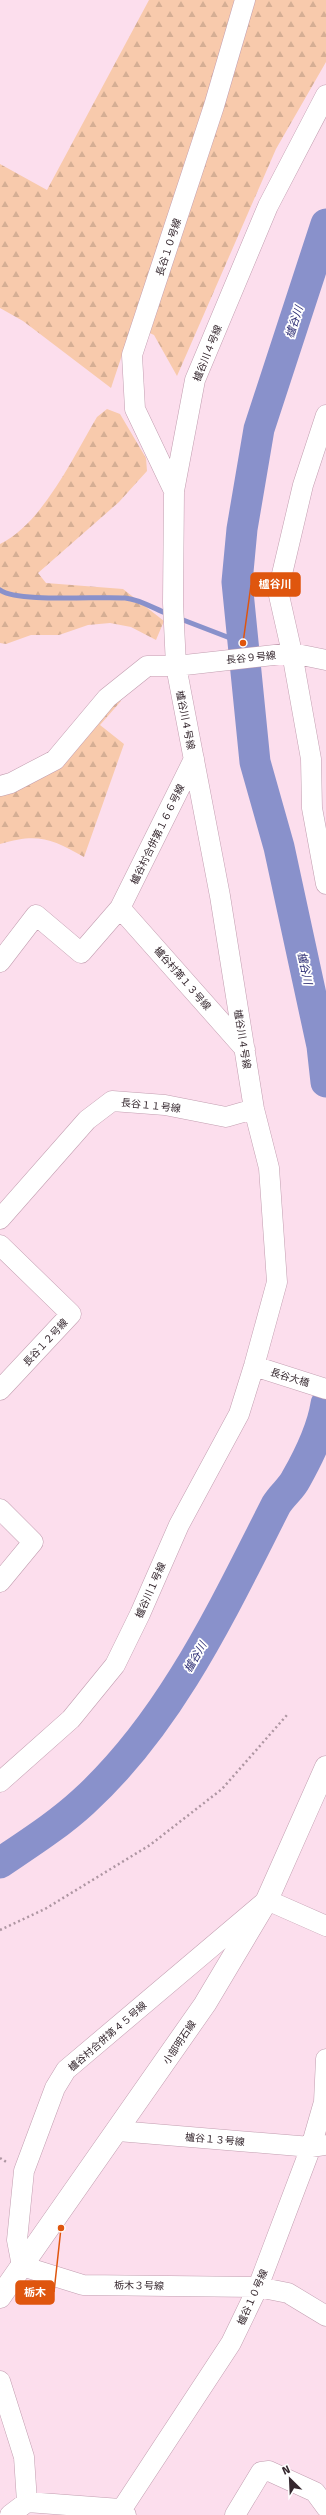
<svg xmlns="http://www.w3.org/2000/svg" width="326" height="2515" viewBox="0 0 326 2515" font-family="'Fira Sans','Noto Sans JP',sans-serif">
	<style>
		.forest { fill: url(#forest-firs) }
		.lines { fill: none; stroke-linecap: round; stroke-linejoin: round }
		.stream { stroke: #8991cb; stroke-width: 5 }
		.river { stroke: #8991cb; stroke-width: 31 }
		.minor-casing { stroke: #c29eb0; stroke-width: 21 }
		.major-casing { stroke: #c29eb0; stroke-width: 23 }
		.path { stroke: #ae96a2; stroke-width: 2.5; stroke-dasharray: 2 3; stroke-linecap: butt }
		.minor { stroke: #fff; stroke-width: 20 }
		.major { stroke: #fff; stroke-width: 22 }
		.labels { text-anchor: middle; stroke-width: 3.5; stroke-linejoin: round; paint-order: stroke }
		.street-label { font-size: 10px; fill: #35272e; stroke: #fff }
		.water-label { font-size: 11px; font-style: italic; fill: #2e2f75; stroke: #fff }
		.leader { fill: none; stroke: #df560e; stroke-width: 1.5 }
		.callout-dot { fill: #df560e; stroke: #fff; stroke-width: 1.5 }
		.callout { fill: #df560e; stroke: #df560e; stroke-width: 1.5 }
		.callout-label { font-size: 11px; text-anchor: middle; font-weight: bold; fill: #fff }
	</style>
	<defs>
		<pattern id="forest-firs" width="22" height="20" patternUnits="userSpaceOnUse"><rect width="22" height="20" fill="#f8caac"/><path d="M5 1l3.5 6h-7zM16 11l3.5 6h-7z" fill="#d5ae94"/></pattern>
	</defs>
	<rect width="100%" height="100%" fill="#fcdeed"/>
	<path class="forest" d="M149,0H326V62L276,149L177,376L154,335L132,325L111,388L23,321L0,308V164L47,190Z
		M107,409L120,414L146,458L147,471L119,502L38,573L46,583L123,589L164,621L156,640L131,627L110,623L88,625L59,635H31L6,644L0,643V544C43,523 73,457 97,417Z
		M113,698L121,701L100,725L124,744L84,857C51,838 37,833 0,844V793L13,792Z"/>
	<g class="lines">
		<path class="stream" d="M0,590C16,603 100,596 125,598C139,599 155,609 168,614
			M178,618L243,643"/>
		<path class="river" d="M326,224L259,429L242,529L237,582L255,762L279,847L322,1046L326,1082
			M0,1863C28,1844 58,1825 83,1802C171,1722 223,1609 276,1505C282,1495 291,1489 296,1479C309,1456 322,1430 326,1404"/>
		<g class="minor-casing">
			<path id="minor" d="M326,415L303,485L278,591L292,653L311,759L312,808L326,884
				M174,491L135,409L132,355L214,106L245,0
				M0,786L11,783L55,760L107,698L147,666H176L292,653L326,660
				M120,908L245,1049
				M0,962L36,915L81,953L120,908L194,759
				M0,1219L87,1120L112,1101L165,1105L226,1117L254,1109
				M0,1245L71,1314L0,1390
				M254,1366L326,1389
				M0,1509L33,1542L0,1582
				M0,1782L71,1719L115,1665L140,1614L179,1525L239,1414L254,1366L277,1282L269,1168L254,1109L220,896L176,666L173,603L174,491L195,380L268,206L326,95
				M326,1926L267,1900L66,2070L55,2088L24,2171L17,2240L22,2266L83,2285L258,2287L288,2293L326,2316
				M118,2131L311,2147L324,2145
				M0,2381L24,2457L27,2502
				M10,2515L27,2502L120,2509L126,2515
				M118,2515L231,2343L258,2287L311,2147L324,2102L326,2059
				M235,2515L261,2472L269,2471L315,2492L326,2507"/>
		</g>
		<g class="major-casing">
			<path id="major" d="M0,2297L205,2004L267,1900L326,1767"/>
		</g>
		<path class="path" d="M0,1930L45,1909L150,1845L222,1789L287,1715
			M0,2158L8,2163"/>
		<use href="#minor" class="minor"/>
		<use href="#major" class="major"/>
	</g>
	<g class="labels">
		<g class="street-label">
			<text transform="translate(168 247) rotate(-72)" y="4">長谷１０号線</text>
			<text transform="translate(207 353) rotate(-68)" y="4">櫨谷川４号線</text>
			<text transform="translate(251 657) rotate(-6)" y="4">長谷９号線</text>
			<text transform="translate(186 720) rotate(79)" y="4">櫨谷川４号線</text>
			<text transform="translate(157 834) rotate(-64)" y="4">櫨谷村合併第１６６号線</text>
			<text transform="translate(183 978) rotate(49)" y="4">櫨谷村第１３号線</text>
			<text transform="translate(243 1039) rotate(81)" y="4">櫨谷川４号線</text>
			<text transform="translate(151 1105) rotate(6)" y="4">長谷１１号線</text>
			<text transform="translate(45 1342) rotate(-47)" y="4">長谷１２号線</text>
			<text transform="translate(290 1377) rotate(17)" y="4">長谷大橋</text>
			<text transform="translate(150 1590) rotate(-66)" y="4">櫨谷川１号線</text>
			<text transform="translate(107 2036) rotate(-41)" y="4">櫨谷村合併第４５号線</text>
			<text transform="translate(179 2042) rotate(-56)" y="4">小部明石線</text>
			<text transform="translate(215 2139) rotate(5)" y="4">櫨谷１３号線</text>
			<text transform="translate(139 2285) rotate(1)" y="4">栃木３号線</text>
			<text transform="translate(252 2297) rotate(-66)" y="4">櫨谷１０号線</text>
		</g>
		<g class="water-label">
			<text transform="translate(294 322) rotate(-72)" y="4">櫨谷川</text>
			<text transform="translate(305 968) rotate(78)" y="4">櫨谷川</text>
			<text transform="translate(195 1657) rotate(-60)" y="4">櫨谷川</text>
		</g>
	</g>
	<path class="leader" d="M243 643L251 585M61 2228L54 2292"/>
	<g class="callout-dot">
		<circle cx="243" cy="643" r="4"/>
		<circle cx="61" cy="2228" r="4"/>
	</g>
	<g class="callout">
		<rect x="251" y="573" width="49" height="23" rx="4"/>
		<rect x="16" y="2281" width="38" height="23" rx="4"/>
	</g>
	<g class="callout-label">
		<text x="275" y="588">櫨谷川</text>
		<text x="35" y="2296">栃木</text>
	</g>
	<g transform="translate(290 2479) rotate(336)" stroke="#ffffff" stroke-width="3" paint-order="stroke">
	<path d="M0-3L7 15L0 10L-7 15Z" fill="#35272e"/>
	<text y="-6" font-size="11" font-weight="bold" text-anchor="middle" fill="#35272e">N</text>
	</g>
</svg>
